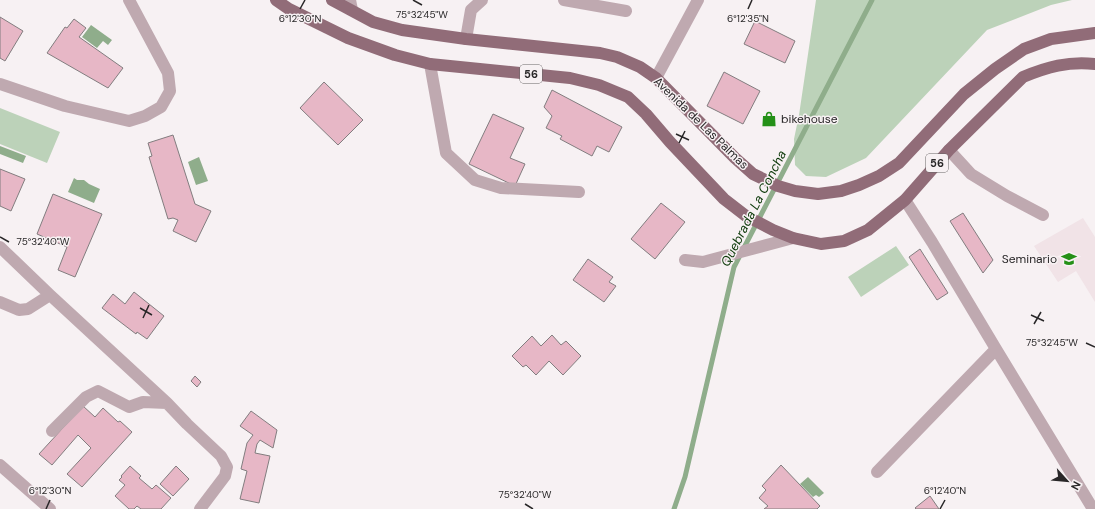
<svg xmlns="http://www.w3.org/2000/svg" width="1095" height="509" viewBox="0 0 1095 509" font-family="'DM Sans',sans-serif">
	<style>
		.built { fill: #f1e3e7 }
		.green { fill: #bcd2b9 }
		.water { fill: #8fad8b }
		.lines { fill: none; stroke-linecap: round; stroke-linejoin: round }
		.stream { stroke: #8fad8b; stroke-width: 5 }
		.building { fill: #e7b7c6; stroke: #827d7f }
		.minor { stroke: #bfa9b0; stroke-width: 12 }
		.major { stroke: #916c78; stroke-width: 12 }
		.ticks { fill: none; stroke: #292728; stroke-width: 1.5 }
		.labels { text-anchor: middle; stroke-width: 3; stroke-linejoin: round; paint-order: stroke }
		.shield { fill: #f7f1f3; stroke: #676465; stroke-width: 1 }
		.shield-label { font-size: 11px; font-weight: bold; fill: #292728 }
		.poi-label { font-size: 12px; fill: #292728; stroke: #f7f1f3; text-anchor: start }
		.street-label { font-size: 12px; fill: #292728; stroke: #f7f1f3 }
		.water-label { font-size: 13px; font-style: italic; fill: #0a3706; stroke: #f7f1f3 }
		.ticks-label { font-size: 10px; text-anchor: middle; fill: #292728; stroke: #f7f1f3; stroke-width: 3; stroke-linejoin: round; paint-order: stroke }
	</style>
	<rect width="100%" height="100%" fill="#f7f1f3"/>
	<path class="built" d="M1083,218L1095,237V302L1076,271L1058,282L1034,246Z"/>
	<path class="green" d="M816,0H1072L1051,5L987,30L866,158L826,177L806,176L795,165L794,139L799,115Z
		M0,108L60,132L47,163L0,144Z
		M896,246L909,265L861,297L848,277Z"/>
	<path class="water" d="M91,25L112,40L108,45L103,41L97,48L82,37Z
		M0,146L26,156L23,163L0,154Z
		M199,157L208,181L196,185L188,162Z
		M74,178L77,180H84L89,184L100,189L94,203L68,192Z
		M808,477L824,493L819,497L816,495L813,497L800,484Z"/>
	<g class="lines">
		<path class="stream" d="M674,509L685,477L734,267L872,0"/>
	</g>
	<path class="building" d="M0,17L23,31L5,61L0,58Z
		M74,19L86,28L79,37L123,68L108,88L47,53L65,27L67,28Z
		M755,21L795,41L785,63L744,44Z
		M724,72L760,91L743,124L707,106Z
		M324,82L363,120L338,145L300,108Z
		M552,90L622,127L609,152L597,146L592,156L560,139L562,136L546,128L552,116L544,107Z
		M493,114L524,128L510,158L525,164L515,186L469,164Z
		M173,135L195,204L211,211L196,242L173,231L178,220L173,218L168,219L149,157L152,156L148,143Z
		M0,169L25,179L11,211L0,206Z
		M53,194L102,214L75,277L58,270L67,247L37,234Z
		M661,203L685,222L655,259L631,239Z
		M963,213L993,260L983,273L950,221Z
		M920,249L948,293L937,300L909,257Z
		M588,259L613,277L609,282L616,286L604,302L573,280Z
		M134,292L164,316L147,339L137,332L136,334L102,308L113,294L125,304Z
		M552,335L561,345L566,341L581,356L563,375L549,361L536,375L526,365L523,367L512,356L532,336L541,346Z
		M195,376L201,382L197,387L191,381Z
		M83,406L95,417L103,408L118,422L120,421L132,432L82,487L67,474L91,448L78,435L52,465L39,454Z
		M251,411L277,430L273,448L260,440L257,444L255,453L270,456L259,503L240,499L247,471L241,469L247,443L253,435L240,426Z
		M781,465L820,506L817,509H764L768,506L759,498L766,490L762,486Z
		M130,466L141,476L139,478L152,489L156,485L171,498L161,509H141L137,506L134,509H129L115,496L125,485L119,480L122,477L121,476Z
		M176,466L189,479L173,496L160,484Z
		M930,496L939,509H916L915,508Z"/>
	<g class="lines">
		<path class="minor" d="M350,0L352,10
			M564,0L626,11
			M466,39L471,10L482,0
			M430,64L446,153L475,180L501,188L579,192
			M656,78L698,0
			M0,84L65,106L129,121L145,116L161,107L170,91L168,73L129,0
			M949,150L971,174L1007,196L1043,215
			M905,200L932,242L996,349L1093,509
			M0,247L50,295L167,403L187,424L221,456L227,467L225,476L200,509
			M685,260L703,262L793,238
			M0,302L19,310L28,309L50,295
			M52,431L86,397L98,391L129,407L143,402L167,403
			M0,465L50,509
			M877,472L996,349"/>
		<path class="major" d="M276,0L289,9L348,38L395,55L430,64L570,78L599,85L628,97L646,114L670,142L724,199L746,216L773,230L793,238L821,244L844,241L868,230L905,200L949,150L1023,77C1047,67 1068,61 1095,64
			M332,0L373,22L402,30L466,39L600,53L617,57L640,67L656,78L735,158L753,174L778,186L795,191L818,194L841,191L859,185L879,176L899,163L964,94L995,69L1024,49L1051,39L1095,33"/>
	</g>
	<path class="ticks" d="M413,0L422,5M300,9L305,0M748,9L752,0M676,134L689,140M679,143L685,131M0,237L9,242M140,308L152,315M1031,315L1044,321M143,318L149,305M1034,324L1041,312M1086,343L1095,347M525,504L533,509M46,509L50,500M940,509L945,500"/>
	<defs>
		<g id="shop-bare" transform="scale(1.2)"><path d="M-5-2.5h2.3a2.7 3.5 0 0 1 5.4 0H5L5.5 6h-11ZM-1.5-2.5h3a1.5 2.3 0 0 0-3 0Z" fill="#249017" stroke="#f7f1f3" stroke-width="2.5" paint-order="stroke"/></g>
		<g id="university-bare" transform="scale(1.2)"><path d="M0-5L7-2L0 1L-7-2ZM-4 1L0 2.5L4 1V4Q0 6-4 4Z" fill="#249017" stroke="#f7f1f3" stroke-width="2.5" paint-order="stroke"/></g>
	</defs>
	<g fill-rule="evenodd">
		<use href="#shop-bare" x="769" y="119"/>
		<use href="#university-bare" x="1069" y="259"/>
	</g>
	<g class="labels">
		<g class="shield">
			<rect x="520" y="65" width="22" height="18" rx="3"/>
			<rect x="926" y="154" width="22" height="18" rx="3"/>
		</g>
		<g class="shield-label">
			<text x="531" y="78">56</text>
			<text x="937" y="167">56</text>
		</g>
		<g class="poi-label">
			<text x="781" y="123">bikehouse</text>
			<text x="1057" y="263" text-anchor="end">Seminario</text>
		</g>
		<g class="street-label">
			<text transform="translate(701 123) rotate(44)" y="4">Avenida de Las Palmas</text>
		</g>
		<g class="water-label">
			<text transform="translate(753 208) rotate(-63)" y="5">Quebrada La Concha</text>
		</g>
	</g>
	<g class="ticks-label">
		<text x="422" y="18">75°32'45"W</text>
		<text x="300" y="22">6°12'30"N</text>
		<text x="748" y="22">6°12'35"N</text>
		<text x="43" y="245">75°32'40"W</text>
		<text x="1052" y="346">75°32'45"W</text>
		<text x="50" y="494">6°12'30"N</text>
		<text x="945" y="494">6°12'40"N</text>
		<text x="525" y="498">75°32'40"W</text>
	</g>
	<g transform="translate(1067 481) rotate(117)" stroke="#f7f1f3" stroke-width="3" paint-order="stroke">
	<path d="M0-3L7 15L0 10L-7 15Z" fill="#292728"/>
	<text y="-6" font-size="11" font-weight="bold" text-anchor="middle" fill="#292728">N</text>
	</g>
</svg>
